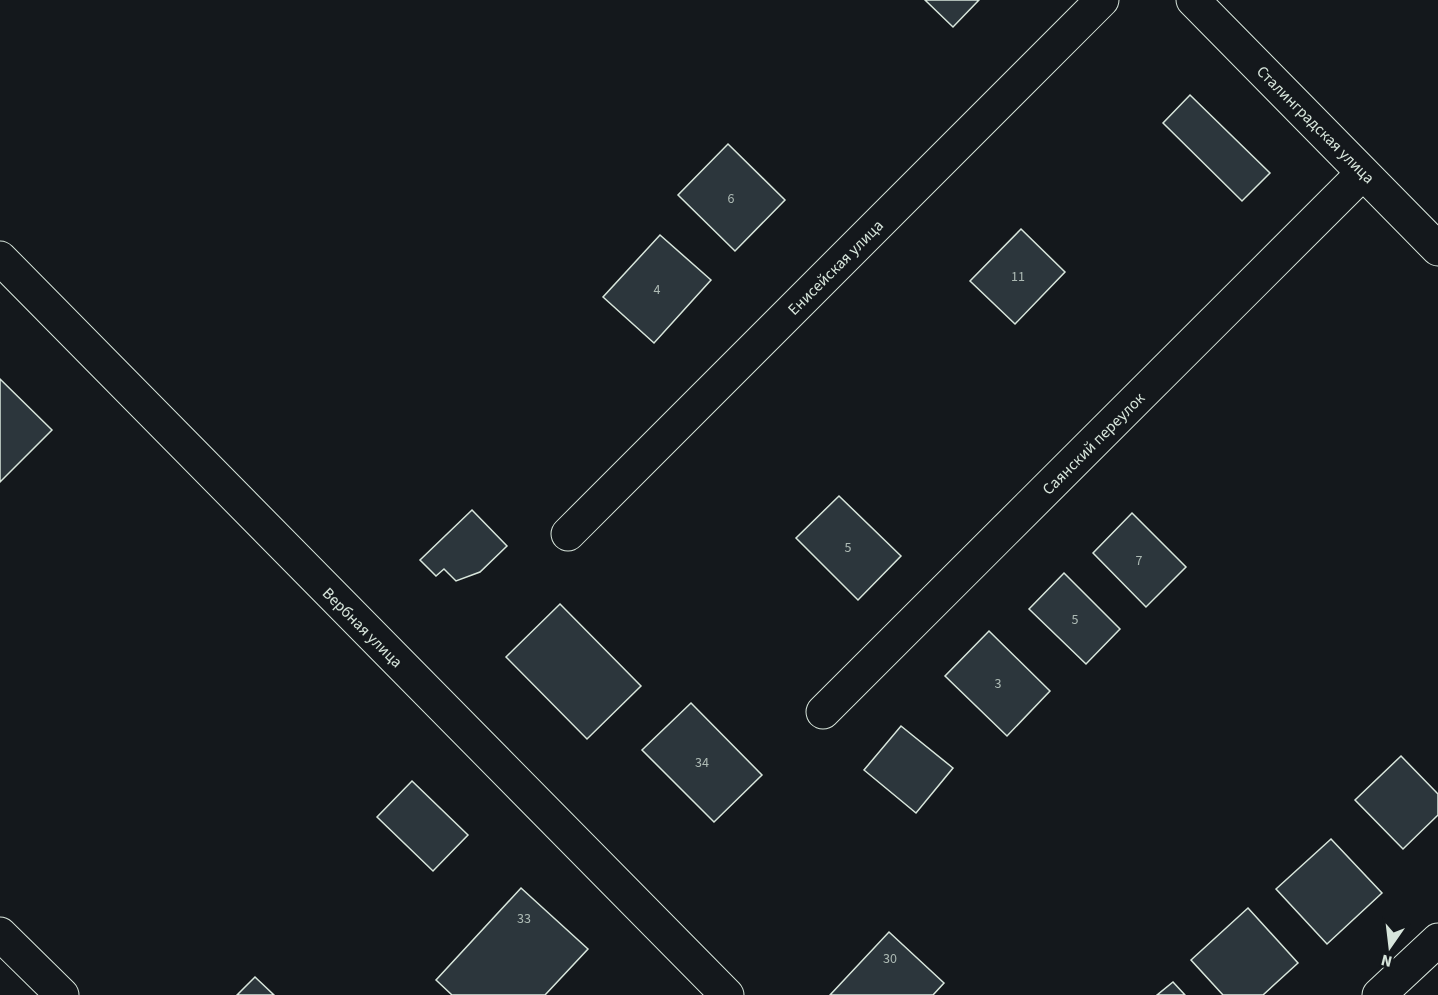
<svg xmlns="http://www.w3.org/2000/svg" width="1438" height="995" viewBox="0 0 1438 995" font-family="'Source Sans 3',sans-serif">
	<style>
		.building { fill: #2c363c; stroke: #d8e6dc; stroke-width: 1.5 }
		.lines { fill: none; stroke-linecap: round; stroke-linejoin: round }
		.street-casing { stroke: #d8e6dc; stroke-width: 35 }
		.street { stroke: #14181c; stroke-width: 33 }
		.labels { text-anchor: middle; stroke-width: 4.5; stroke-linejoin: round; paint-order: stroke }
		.number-label { font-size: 14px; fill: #adbab4 }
		.street-label { font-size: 16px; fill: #d8e6dc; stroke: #14181c }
	</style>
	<rect width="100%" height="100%" fill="#14181c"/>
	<path class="building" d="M925,0H979L953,27Z
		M1190,95L1270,173L1242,201L1163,123Z
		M728,144L785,200L735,251L678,195Z
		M1021,229L1065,272L1015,324L970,281Z
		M660,235L711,280L654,343L603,297Z
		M0,379L52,430L0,482Z
		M839,496L901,556L858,600L796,538Z
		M472,510L507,546L480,572L456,581L444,569L436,576L420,560Z
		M1132,513L1186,567L1146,607L1093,553Z
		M1064,573L1120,629L1086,664L1029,609Z
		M560,604L641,686L587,739L506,657Z
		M989,631L1050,691L1007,736L945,676Z
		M691,703L762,775L714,822L642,750Z
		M901,726L953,768L916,813L864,770Z
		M1401,756L1438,794V815L1403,849L1355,800Z
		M412,781L468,835L433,871L377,817Z
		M1331,839L1382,893L1327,944L1276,889Z
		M521,888L588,949L545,995H452L436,980Z
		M1248,908L1298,963L1263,995H1223L1191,960Z
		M889,932L944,983L933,995H830Z
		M255,977L274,995H237Z
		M1173,982L1185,995H1157Z"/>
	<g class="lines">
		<g class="street-casing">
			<path id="street" d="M1193,0L1438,249
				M0,258L727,995
				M568,534L1102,0
				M823,712L1363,173
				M0,934L62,995
				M1379,995L1438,940"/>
		</g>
		<use href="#street" class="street"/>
	</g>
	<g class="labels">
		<g class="number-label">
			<text x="731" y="203">6</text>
			<text x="1018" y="281">11</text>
			<text x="657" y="294">4</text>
			<text x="848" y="552">5</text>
			<text x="1139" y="565">7</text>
			<text x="1075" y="624">5</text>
			<text x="998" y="688">3</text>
			<text x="702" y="767">34</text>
			<text x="524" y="923">33</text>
			<text x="890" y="963">30</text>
		</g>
		<g class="street-label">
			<text transform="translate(1316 124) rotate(45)" y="6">Сталинградская улица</text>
			<text transform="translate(835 267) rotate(-45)" y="6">Енисейская улица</text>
			<text transform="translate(1093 443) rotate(-45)" y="6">Саянский переулок</text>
			<text transform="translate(363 627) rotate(45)" y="6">Вербная улица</text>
		</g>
	</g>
	<g transform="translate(1390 947) rotate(194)" stroke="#14181c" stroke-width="4.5" paint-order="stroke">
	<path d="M0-4.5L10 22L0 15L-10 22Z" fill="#d8e6dc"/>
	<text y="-9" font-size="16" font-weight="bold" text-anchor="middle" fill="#d8e6dc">N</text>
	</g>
</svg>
